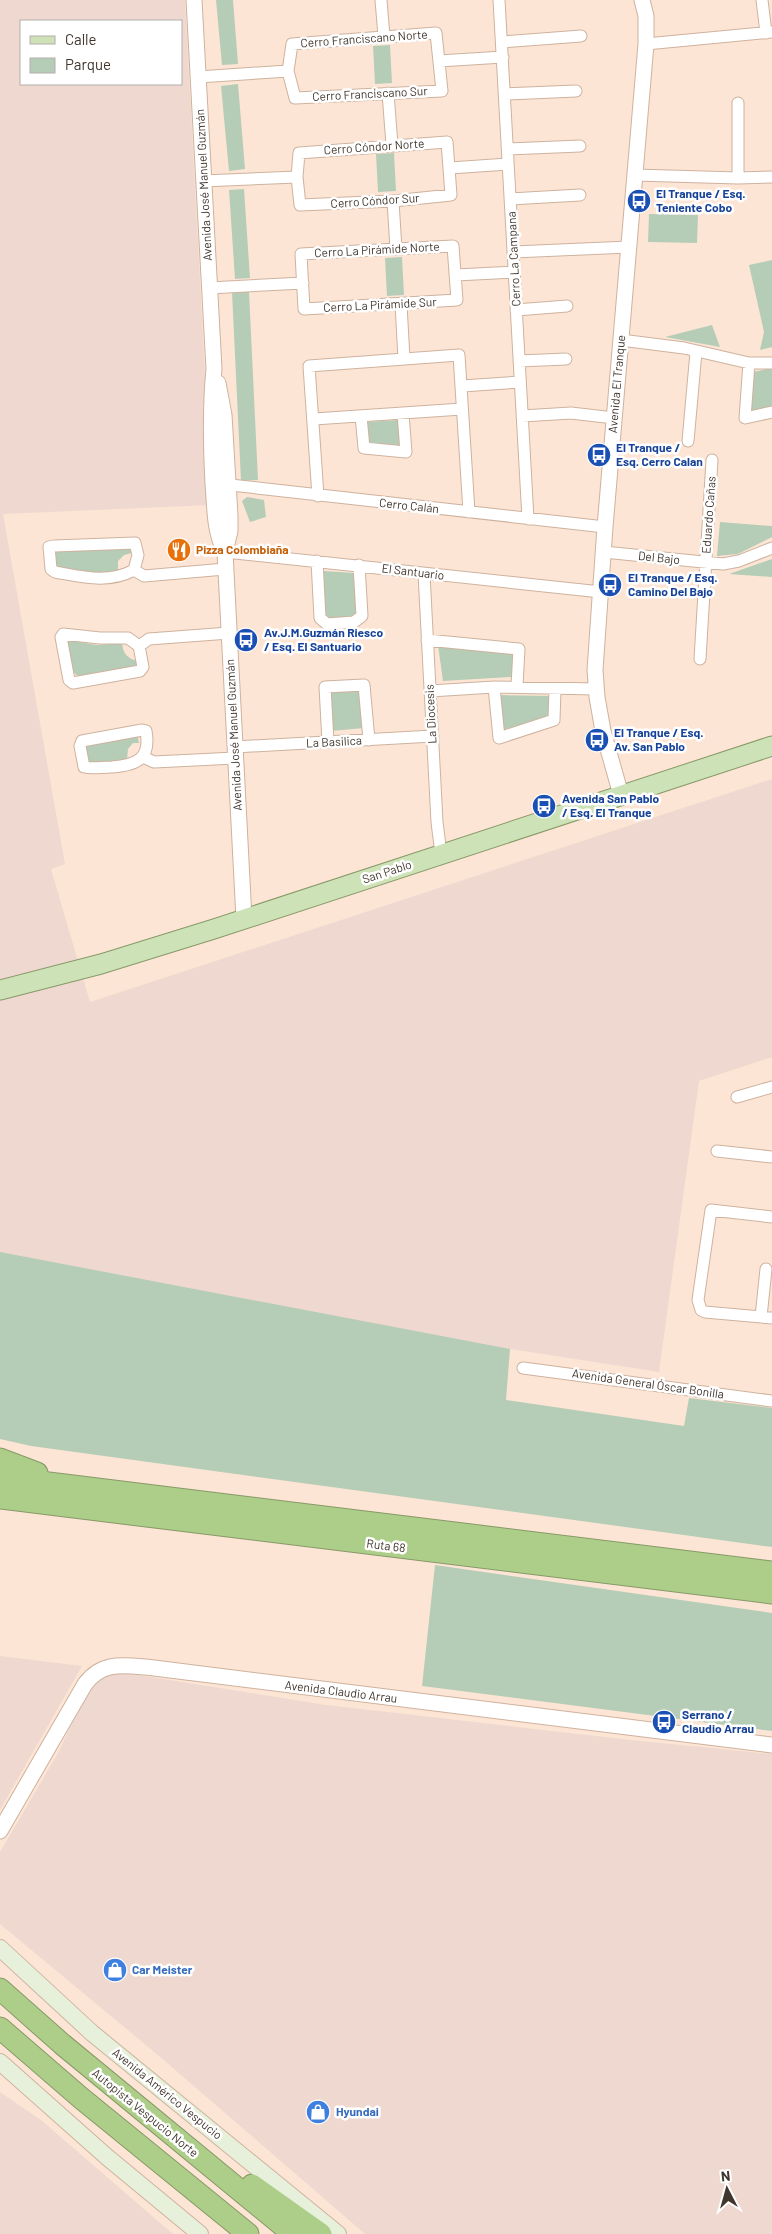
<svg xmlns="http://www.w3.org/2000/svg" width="772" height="2234" viewBox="0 0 772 2234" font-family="Barlow,sans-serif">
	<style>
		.industrial { fill: #efd8cf; fill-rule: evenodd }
		.green { fill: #b5cdb6 }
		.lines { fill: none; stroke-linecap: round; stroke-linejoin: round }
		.minor-casing { stroke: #ceb29e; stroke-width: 13 }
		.tertiary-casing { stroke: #ceb29e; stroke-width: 17 }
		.secondary-casing { stroke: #ceb29e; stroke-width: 18 }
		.primary-casing { stroke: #879968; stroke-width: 21 }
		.motorway-casing { stroke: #879968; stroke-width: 23 }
		.minor { stroke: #fff; stroke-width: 11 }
		.tertiary { stroke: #fff; stroke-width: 15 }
		.secondary { stroke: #e6f0db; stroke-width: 16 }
		.primary { stroke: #cee2b8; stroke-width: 19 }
		.motorway { stroke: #adce88; stroke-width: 21 }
		.labels { text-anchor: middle; stroke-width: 5; stroke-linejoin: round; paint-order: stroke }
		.street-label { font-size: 12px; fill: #41362e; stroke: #fff }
		.transit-label { font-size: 12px; font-weight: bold; fill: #164399; stroke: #fff; text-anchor: start }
		.food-label { font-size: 12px; font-weight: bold; fill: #c56008; stroke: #fff; text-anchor: start }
		.shop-label { font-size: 12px; font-weight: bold; fill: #366cbe; stroke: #fff; text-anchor: start }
	</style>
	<rect width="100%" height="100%" fill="#fde5d5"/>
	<path class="industrial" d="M0,0H185L212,505L3,514L65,864L51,869L90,1002L772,779V1057L699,1081L659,1372L510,1349L0,1285ZM21,21H181V84H21Z
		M0,1656L82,1666L0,1810Z
		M113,1671L326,1705L631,1740L772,1754V2234H365L159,2056L0,1924V1852L58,1753L92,1681Z
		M0,2092L41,2120L173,2234H0Z"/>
	<path class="green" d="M216,0H233L238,64L222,65Z
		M390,45L392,83L375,84L373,46Z
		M238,84L245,169L229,171L221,86Z
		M394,153L396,191L378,192L376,154Z
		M244,189L250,278L235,279L229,190Z
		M649,214L698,215L697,243L648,242Z
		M402,257L404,295L387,296L385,258Z
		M772,260V347L760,350L764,332L749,265Z
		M232,292H249L258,480L241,481Z
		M712,325L720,347L665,337Z
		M772,368V407L751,412L753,372Z
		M399,420L401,446L369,443L366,422Z
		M247,497L264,500L266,517L250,522L242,501Z
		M720,522L772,526V537L738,554L717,556Z
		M131,549L132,553L124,555L118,561V572L103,574L59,568L56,564L55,553L59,550Z
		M772,559V577L729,574Z
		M324,571L354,573L357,613L351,617L328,618C321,604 323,586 324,571Z
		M73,641L97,645L122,643C123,654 128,659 138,661L139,666L79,677L71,670L68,642Z
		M438,645L512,653V677L443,681Z
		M361,688L364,728L331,731L328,691Z
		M499,695L550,696V717L502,730Z
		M138,737L139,743H133L128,749L127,760L91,764L86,761L84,745Z
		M0,1252L510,1349L506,1400L684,1426L689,1398L772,1408V1547L31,1446L0,1439Z
		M435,1565L772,1613V1731L422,1686Z"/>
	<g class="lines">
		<g class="minor-casing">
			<path id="minor" d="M381,0L384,36
				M499,0L528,519
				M762,0L766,33
				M436,33L442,91L295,98L288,71L292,44Z
				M502,42L581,36
				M646,44L772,32
				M439,61L503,57
				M198,77L288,71
				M388,93L392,145
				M505,94L576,91
				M738,103V178
				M447,142L451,195L393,201L300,205L297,177L299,153Z
				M508,149L580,146
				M450,168L508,164
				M635,175L738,178L772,177
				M203,181L297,177
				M510,199L580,195
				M393,201L396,249
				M453,246L457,300L304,309L301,254Z
				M513,252L629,247
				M456,275L514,272
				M209,288L303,283
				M401,304L404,359
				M516,310L567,306
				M621,340L684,348L749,363H772
				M519,361L566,359
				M749,363L745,418L772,412
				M462,386L520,382
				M361,416L364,448L406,452L403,413
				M522,416L571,413L614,418
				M314,419L462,409
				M688,441L696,352
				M222,484L605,527
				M318,496L309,366L459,355L469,512
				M135,543L138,555L134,570C108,584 83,577 55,572L51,569L49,547L54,546Z
				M225,552L601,592
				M604,552L723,564L739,561L772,548
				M317,561L320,618L327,624L354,622L362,616L359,565
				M134,570L144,576L225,569
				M424,574L437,822L441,854
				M63,634L100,638H128L139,646L143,667L140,671L73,683L69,680L61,637Z
				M427,640L519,649L517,686
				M139,646L149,639L229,633
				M700,659L712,460
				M494,687L499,738L554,720L555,689
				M430,691L494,687L596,689
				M142,730L146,731C151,759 137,765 112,767C102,767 93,769 84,767L80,746L82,741Z
				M328,742L325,687L364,685L369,740
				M235,747L433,736
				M143,757L154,762L235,758
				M737,1097L772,1087
				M717,1151L772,1157
				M772,1217L711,1210L698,1300L701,1310L705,1312L772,1318
				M761,1317L766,1269
				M523,1368L772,1401"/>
		</g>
		<g class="tertiary-casing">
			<path id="tertiary" d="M194,0L214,369C210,408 211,446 213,484C215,507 214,531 225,552
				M218,383L224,415L230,516V531L225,552L244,919
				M621,795L603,731L597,697L595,670L605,527L646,44V16L642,0
				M0,1831L85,1684C101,1662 121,1665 146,1667L772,1745"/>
		</g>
		<g class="secondary-casing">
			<path id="secondary" d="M0,1948L92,2033L338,2234
				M0,2062L107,2157L200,2234"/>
		</g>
		<g class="primary-casing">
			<path id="primary" d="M0,990L101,964L214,929L772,746"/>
		</g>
		<g class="motorway-casing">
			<path id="motorway" d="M0,1459L37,1473
				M0,1477L772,1572
				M0,1498L772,1593
				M0,1989L62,2044L293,2234
				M0,2028L81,2098L248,2234
				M252,2185L321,2234"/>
		</g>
		<use href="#minor" class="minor"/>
		<use href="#tertiary" class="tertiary"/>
		<use href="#secondary" class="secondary"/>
		<use href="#primary" class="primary"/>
		<use href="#motorway" class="motorway"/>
	</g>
	<defs>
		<g id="bus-disc" transform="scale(1.25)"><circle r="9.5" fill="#1a4fb4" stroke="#fff"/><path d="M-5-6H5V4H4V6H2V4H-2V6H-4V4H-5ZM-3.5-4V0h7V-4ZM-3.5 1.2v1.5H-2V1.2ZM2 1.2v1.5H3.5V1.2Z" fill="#fff"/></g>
		<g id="restaurant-disc" transform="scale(1.25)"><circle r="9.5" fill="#e8710a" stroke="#fff"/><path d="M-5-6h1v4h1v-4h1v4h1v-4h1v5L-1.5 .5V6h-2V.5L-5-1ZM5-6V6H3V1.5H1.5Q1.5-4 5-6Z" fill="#fff"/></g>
		<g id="shop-disc" transform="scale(1.25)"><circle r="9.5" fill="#3f7fe0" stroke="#fff"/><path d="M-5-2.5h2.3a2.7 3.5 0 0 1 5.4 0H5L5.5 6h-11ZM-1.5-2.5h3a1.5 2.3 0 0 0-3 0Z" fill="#fff"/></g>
	</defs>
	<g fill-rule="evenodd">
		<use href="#bus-disc" x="639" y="201"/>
		<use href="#bus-disc" x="599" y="455"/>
		<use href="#restaurant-disc" x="179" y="550"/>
		<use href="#bus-disc" x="610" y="585"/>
		<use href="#bus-disc" x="246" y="640"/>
		<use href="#bus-disc" x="597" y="740"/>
		<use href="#bus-disc" x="544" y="806"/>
		<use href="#bus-disc" x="664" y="1722"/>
		<use href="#shop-disc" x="115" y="1970"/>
		<use href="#shop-disc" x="318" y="2112"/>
	</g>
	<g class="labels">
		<g class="street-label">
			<text transform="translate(364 39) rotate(-4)" y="4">Cerro Franciscano Norte</text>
			<text transform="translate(370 94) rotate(-3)" y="4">Cerro Franciscano Sur</text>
			<text transform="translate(374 147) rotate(-4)" y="4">Cerro Cóndor Norte</text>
			<text transform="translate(204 185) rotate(-93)" y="4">Avenida José Manuel Guzmán</text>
			<text transform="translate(375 201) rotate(-4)" y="4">Cerro Cóndor Sur</text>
			<text transform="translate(377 250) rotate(-3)" y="4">Cerro La Pirámide Norte</text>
			<text transform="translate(514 259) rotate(-93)" y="4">Cerro La Campana</text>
			<text transform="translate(380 305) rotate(-3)" y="4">Cerro La Pirámide Sur</text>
			<text transform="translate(617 384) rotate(-85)" y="4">Avenida El Tranque</text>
			<text transform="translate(409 506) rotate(6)" y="4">Cerro Calán</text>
			<text transform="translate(709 515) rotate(-86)" y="4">Eduardo Cañas</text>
			<text transform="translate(659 558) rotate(6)" y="4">Del Bajo</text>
			<text transform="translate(413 572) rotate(7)" y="4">El Santuario</text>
			<text transform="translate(431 714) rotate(-93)" y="4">La Diocesis</text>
			<text transform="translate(234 735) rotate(-93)" y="4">Avenida José Manuel Guzmán</text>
			<text transform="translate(334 742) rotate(-3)" y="4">La Basilica</text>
			<text transform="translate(387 872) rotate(-18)" y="4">San Pablo</text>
			<text transform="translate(648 1384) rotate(8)" y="4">Avenida General Óscar Bonilla</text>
			<text transform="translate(386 1546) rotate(7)" y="4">Ruta 68</text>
			<text transform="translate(341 1692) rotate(7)" y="4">Avenida Claudio Arrau</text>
			<text transform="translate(167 2094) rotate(39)" y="4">Avenida Américo Vespucio</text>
			<text transform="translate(145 2113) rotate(39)" y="4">Autopista Vespucio Norte</text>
		</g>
		<g class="transit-label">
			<text x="656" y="198">El Tranque / Esq.<tspan x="656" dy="14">Teniente Cobo</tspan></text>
			<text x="616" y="452">El Tranque /<tspan x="616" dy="14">Esq. Cerro Calan</tspan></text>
			<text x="628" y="582">El Tranque / Esq.<tspan x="628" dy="14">Camino Del Bajo</tspan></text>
			<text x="264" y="637">Av.J.M.Guzmán Riesco<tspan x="264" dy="14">/ Esq. El Santuario</tspan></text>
			<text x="614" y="737">El Tranque / Esq.<tspan x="614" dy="14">Av. San Pablo</tspan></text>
			<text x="562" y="803">Avenida San Pablo<tspan x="562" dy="14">/ Esq. El Tranque</tspan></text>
			<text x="682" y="1719">Serrano /<tspan x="682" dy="14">Claudio Arrau</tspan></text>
		</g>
		<g class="food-label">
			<text x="196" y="554">Pizza Colombiaña</text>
		</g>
		<g class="shop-label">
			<text x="132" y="1974">Car Meister</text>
			<text x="336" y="2116">Hyundai</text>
		</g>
	</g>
	<rect x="20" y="20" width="162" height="65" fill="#ffffff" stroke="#b3afab"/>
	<rect x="30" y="36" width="25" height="8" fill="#cee2b8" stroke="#b3afab"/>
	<text x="65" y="45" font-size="15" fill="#41362e">Calle</text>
	<rect x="30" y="58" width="25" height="15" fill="#b5cdb6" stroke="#b3afab"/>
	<text x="65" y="70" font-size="15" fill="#41362e">Parque</text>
	<g transform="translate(727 2189) rotate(354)" stroke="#ffffff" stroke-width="4" paint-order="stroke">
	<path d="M0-4L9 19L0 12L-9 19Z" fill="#41362e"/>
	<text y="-8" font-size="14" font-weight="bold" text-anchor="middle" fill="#41362e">N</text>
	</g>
</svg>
